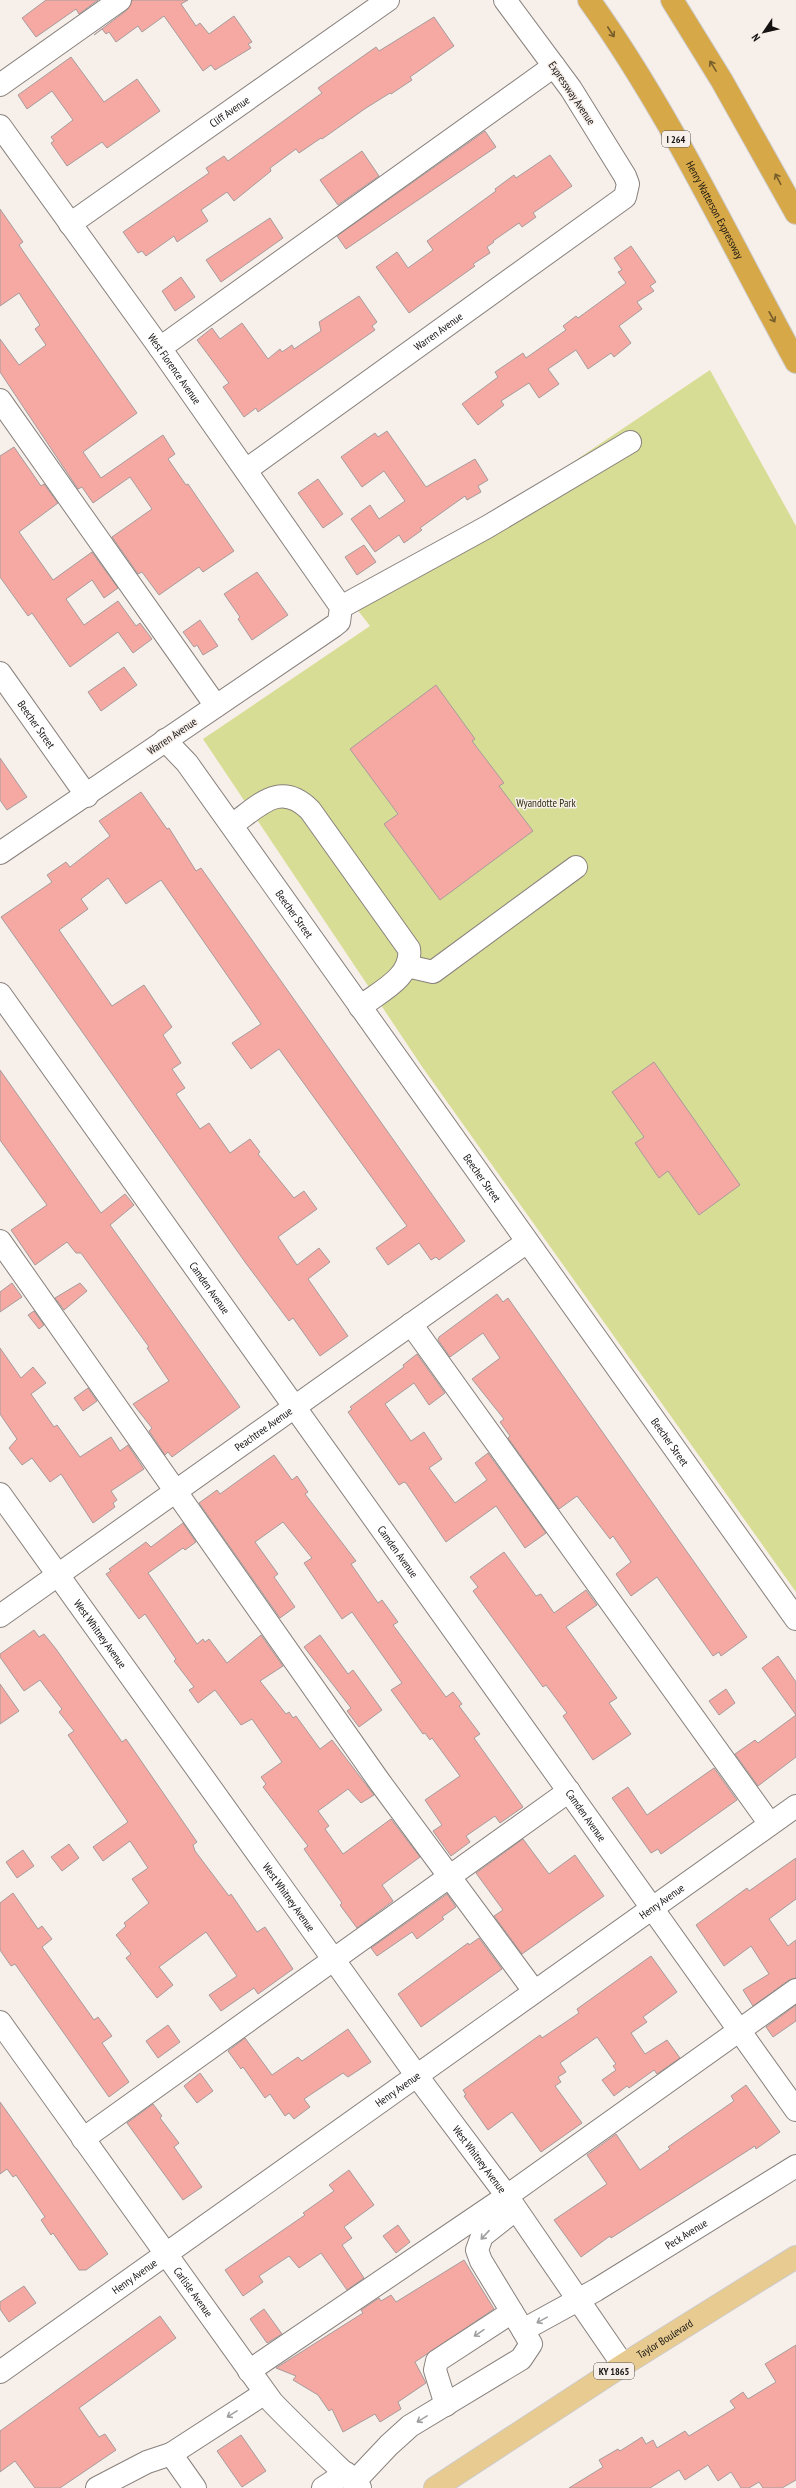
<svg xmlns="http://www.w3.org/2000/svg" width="796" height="2488" viewBox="0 0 796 2488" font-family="'PT Sans Narrow',sans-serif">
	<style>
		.green { fill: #d8dd95 }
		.building { fill: #f6a8a2; stroke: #a69c9c }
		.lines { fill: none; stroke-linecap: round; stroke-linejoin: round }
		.minor-casing { stroke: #88817d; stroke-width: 24 }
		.major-casing { stroke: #cccbcb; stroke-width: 24 }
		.highway-casing { stroke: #cccbcb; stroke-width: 24 }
		.minor { stroke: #fff; stroke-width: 22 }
		.major { stroke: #e7cb91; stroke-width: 22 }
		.highway { stroke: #d7a847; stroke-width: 22 }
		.oneway { stroke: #765d2c }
		.oneway2 { stroke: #a1a0a0 }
		.labels { text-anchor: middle; stroke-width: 3; stroke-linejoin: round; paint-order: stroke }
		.shield { fill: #f7efea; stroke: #595452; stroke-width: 1 }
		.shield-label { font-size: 10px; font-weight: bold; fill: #151211 }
		.street-label { font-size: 11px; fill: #151211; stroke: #f7efea }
		.park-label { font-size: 11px; fill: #2d2f0f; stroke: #f7efea }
	</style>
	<rect width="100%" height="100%" fill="#f7efea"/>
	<path class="green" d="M710,370L796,526V1592L423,1068L203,739L370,626L356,608Z"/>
	<path class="building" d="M46,0H98L79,14L76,9L36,37L22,18Z
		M132,0H188L181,4L196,26L200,23L209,34L234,16L252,42L248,44L251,48L215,70L211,65L203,71L164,16L142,32L138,26L116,42L109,32L106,34L102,29L94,35L127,10Z
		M434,17L454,46L410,77L412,80L391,94L390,93L366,108L322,139L321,138L299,153L296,149L270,168L271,171L234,201L227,192L201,210L208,221L177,242L174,236L146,256L142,251L138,253L123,232L209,173L206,168L224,156L228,161L300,109L322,93L318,88L376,47L379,51Z
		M71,57L104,102L137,79L160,111L107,148L102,142L67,166L51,143L54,141L51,137L73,120L52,91L27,109L18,95Z
		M485,131L496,147L346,249L337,236Z
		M362,151L379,176L338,205L320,180Z
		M550,155L572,186L533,213L536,217L522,227L519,223L493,241L494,242L487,247L490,253L473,264L475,266L409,313L376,267L397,252L408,268L433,250L427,241L496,191L495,189L514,175L516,178Z
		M0,209L23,242L19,245L25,254L137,413L83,452L101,478L163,435L175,454L168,459L186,485L188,484L234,551L203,572L199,567L159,595L142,572L138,574L112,537L152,509L130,477L93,503L82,487L78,489L0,372V339L19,365L46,345L35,329L40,325L19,293L0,306Z
		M270,218L283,238L221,282L206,260Z
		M631,246L656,282L650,286L654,291L637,302L642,309L619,326L631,343L614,357L611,353L588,369L576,350L548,369L559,384L539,398L529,383L501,401L504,405L478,425L462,404L498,377L495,372L523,353L526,358L566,330L563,326L576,316L578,318L626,283L618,272L622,270L614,258Z
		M181,277L195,297L175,311L162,291Z
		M359,296L377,322L372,326L375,330L258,412L256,408L244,417L223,387L229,383L197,340L212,328L220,339L242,323L268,359L280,349L282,352L292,345L294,349L321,331L319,322Z
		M387,431L426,487L475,459L488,480L478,486L481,492L467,500L465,496L420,528L422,530L404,543L399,535L375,552L351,519L370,505L379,519L405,501L384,471L362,487L341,457L375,433L378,437Z
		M14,447L41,486L44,484L58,503L19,532L53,580L92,552L118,588L104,598L92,580L66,599L84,625L118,601L136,626L140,623L152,639L133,653L118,632L70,667L32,613L28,616L0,577V456Z
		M318,479L343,514L323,528L298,493Z
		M364,545L376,562L357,575L345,557Z
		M257,572L288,615L252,640L238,619L240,617L224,594Z
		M200,620L218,646L203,655L197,645L194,647L183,632Z
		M124,667L137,685L101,711L88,692Z
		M436,685L475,739L472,741L504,783L499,786L533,831L440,900L384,824L398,814L350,749Z
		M0,758L27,797L7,810L0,800Z
		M141,792L167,829L169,828L196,871L201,868L465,1241L439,1260L436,1257L431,1260L419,1243L388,1265L376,1248L407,1226L279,1049L251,1069L232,1043L261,1024L161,880L126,904L108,878L81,899L88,909L59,930L112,1006L144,985L172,1027L163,1035L181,1063L172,1069L185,1088L176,1094L200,1129L209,1123L230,1153L250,1139L260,1152L258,1154L294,1198L304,1191L317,1209L278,1237L297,1265L319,1248L330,1262L308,1279L348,1336L320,1356L293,1318L289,1321L245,1262L1,917L52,882L47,875L66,862L70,867L110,836L99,821Z
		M654,1062L740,1185L699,1215L668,1171L659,1178L635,1143L644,1137L612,1092Z
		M0,1070L101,1213L125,1194L134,1205L110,1225L240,1407L172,1457L168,1452L165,1455L149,1431L152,1428L133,1404L169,1381L147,1348L149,1347L81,1253H76L67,1242L35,1265L11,1230L47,1205L0,1140Z
		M12,1283L22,1297L0,1312V1292Z
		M80,1283L87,1291L64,1310L55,1298Z
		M497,1294L503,1302L508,1298L747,1637L721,1656L719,1652L713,1656L657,1577L631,1596L616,1574L631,1562L613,1536L610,1539L577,1496L559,1509L508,1438L510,1436L500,1422L504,1419L472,1379L500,1358L483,1333L450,1357L438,1340L439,1337Z
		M34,1311L44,1325L39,1329L28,1315Z
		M0,1348L21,1378L33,1367L46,1383L31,1394L54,1427L57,1425L80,1457L111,1437L120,1451L128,1445L144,1469L111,1491L117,1500L113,1503L115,1507L93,1523L61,1474L50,1482L32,1458L22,1465L9,1448L17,1439L0,1414Z
		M417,1354L445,1393L429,1405L414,1383L385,1404L411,1441L424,1432L442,1459L429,1468L455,1503L487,1480L475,1463L488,1453L546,1533L525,1548L496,1506L446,1542L406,1483L404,1482L399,1485L348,1412L352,1409L350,1407L404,1367L403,1365Z
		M88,1388L97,1401L83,1411L74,1398Z
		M274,1455L292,1480L297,1476L308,1492L305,1494L356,1561L351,1564L378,1603L382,1600L398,1622L393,1625L446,1697L453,1692L462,1704L459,1706L480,1734L474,1738L523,1807L500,1823L495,1816L466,1836L470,1842L451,1856L433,1831L442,1825L425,1800L460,1776L432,1738L430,1740L425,1733L423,1734L391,1690L402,1683L352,1612L342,1619L304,1563L312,1558L283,1522L255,1542L278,1574L274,1577L295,1607L280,1618L199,1503L217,1490L220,1494Z
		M183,1523L196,1542L185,1550L183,1548L148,1573L197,1644L203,1639L205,1642L209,1639L227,1663L261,1635L283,1666L260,1681L286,1714L289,1712L293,1718L296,1716L320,1749L332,1740L374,1795L361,1803L348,1789L318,1811L329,1826L325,1829L343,1854L391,1819L420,1857L382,1885L393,1901L357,1928L340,1905L342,1903L304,1849L308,1846L263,1787L266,1784L261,1777L282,1762L252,1719L241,1725L215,1690L198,1703L189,1690L194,1687L174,1661L176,1659L145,1614L139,1619L106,1574L111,1571L109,1569L146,1542L151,1547Z
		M504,1552L536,1596L541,1594L554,1613L586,1590L597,1605L566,1627L617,1698L609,1703L631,1734L593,1760L563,1716L567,1713L546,1685L543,1687L473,1591L478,1587L470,1577Z
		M34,1630L39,1637L44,1634L56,1649L122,1742L126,1739L197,1842L193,1845L195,1851L229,1896L231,1894L257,1932L265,1927L293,1969L258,1994L254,1988L221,2011L209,1995L237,1976L206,1932L159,1967L173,1985L157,1998L126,1958L131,1954L116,1935L126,1926L124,1923L149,1903L132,1879L148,1868L130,1841L103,1861L93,1847L128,1822L68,1735L74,1731L59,1712L62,1709L40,1680L24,1691L0,1657V1654Z
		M320,1635L348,1674L353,1670L382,1710L359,1727L347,1711L351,1708L304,1647Z
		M778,1656L796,1682V1715L762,1668Z
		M0,1684L19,1711L0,1724Z
		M726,1689L735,1703L719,1715L709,1701Z
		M796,1715V1757L758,1786L735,1754L755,1740L758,1743Z
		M714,1768L737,1800L661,1854L658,1849L651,1853L612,1798L628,1787L647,1815Z
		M523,1839L549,1874L575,1855L604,1896L522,1954L494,1916L503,1910L476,1873Z
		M69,1844L79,1858L62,1871L51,1857Z
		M23,1850L34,1866L17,1878L6,1862Z
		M796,1858V1899L769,1919L788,1946L796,1940V1978L789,1980L753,2006L743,1990L769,1974L751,1946L724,1966L696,1925L747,1888L749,1891Z
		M13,1893L38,1929L42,1926L52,1939L42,1947L94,2020L98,2017L112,2036L102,2043L129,2082L109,2097L15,1964L11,1966L0,1950V1903Z
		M447,1894L456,1907L442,1917L444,1919L417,1939L412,1932L377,1956L371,1948Z
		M479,1938L502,1969L421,2027L398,1994L468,1943L469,1945Z
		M651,1956L677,1992L643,2017L647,2022L631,2033L645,2054L667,2040L680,2058L657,2074L654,2070L629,2088L627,2086L614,2096L602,2080L616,2070L613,2066L616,2064L597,2037L560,2063L566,2072L558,2077L561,2082L555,2086L582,2123L541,2152L512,2112L488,2130L464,2096L466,2095L463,2090L540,2035L542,2038L579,2013L577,2009Z
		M796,2005V2021L773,2037L766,2027Z
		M168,2025L180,2042L158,2058L146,2041Z
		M348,2029L371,2062L348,2077L343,2073L304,2099L310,2107L294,2119L289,2113L285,2116L270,2094L265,2098L243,2067L241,2069L228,2051L245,2038L272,2075L298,2057L302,2061Z
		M200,2073L213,2091L197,2103L184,2086Z
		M746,2085L780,2132L756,2149L755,2146L611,2238L610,2236L581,2257L554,2220L607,2184L587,2155L616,2134L640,2170L670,2149L668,2147L734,2101L731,2096Z
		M0,2102L108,2254L86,2270H79L53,2233L51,2235L41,2220L45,2217L16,2175L13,2177L7,2169L0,2174Z
		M153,2104L162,2116L160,2118L179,2143L174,2147L202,2187L183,2200L127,2123Z
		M349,2170L374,2205L344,2227L352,2238L342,2245L364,2278L347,2290L321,2253L299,2268L289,2256L259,2276L263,2282L243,2296L225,2270L305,2215L303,2213L334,2191L329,2185Z
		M398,2225L410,2242L396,2253L383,2236Z
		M464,2260L494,2309L415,2362L426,2383L398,2402L401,2409L380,2422L375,2414L343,2432L332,2409L329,2411L318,2395L293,2380L296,2376L276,2368L363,2313L361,2310L379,2298L381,2301L391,2295L396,2302Z
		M24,2286L36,2303L9,2322L0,2309V2302Z
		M264,2309L282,2334L267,2343L250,2319Z
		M160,2316L176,2338L79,2408L99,2437L105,2434L116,2450L60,2488H35L15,2461L0,2472V2431Z
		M796,2345V2480L782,2488H763L759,2482L749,2488H741L731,2472L718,2481L708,2465L685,2480L679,2470L650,2488H569L603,2467L599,2460L618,2449L620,2451L642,2437L646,2444L653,2440L657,2448L685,2431L689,2436L735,2408L730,2401L743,2392L748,2399L776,2382L765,2364Z
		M241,2435L266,2471L242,2487L217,2451Z"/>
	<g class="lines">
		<g class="minor-casing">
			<g id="minor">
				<path d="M0,85L120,0"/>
				<path id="s1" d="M0,126L160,348L341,607L339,622L334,626L0,853"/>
				<path id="s2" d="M70,224L388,0"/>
				<path d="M160,348L554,66"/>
				<path d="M0,400L216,706"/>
				<path id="s3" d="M246,470L625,197L628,184L625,176L571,89L505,0"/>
				<path d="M341,607L487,527L630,442"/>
				<path id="s4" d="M0,673L87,796"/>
				<path id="s5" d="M165,740L187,763L796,1619"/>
				<path d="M232,825C259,806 280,780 310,810L409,949C413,977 379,992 360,1007"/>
				<path d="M407,966L433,972L576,867"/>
				<path id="s6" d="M0,994L796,2110"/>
				<path d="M0,1241L379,1781L534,1991"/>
				<path d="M411,1324L770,1824"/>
				<path id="s7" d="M0,1494L417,2076L507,2196L623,2365"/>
				<path id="s8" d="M0,1616L527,1242"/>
				<path id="s9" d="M0,2022L272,2402C301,2432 331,2460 360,2488"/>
				<path d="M83,2139L569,1791"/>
				<path d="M515,2210L482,2236L477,2250L481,2261L523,2330"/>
				<path d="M249,2371L507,2196L796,1990"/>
				<path id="s10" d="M0,2372L796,1806"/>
				<path d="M446,2405L435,2370L437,2361L512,2312"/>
				<path id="s11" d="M355,2481L389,2445L410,2426L521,2359L531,2344L523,2330L596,2290L796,2166"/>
				<path d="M97,2488L147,2462L171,2454"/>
				<path d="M195,2488L171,2454L265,2393"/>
				<path d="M323,2488L346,2473"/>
			</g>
		</g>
		<g class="major-casing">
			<g id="major">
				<path id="s12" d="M435,2488L623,2365L796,2257"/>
			</g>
		</g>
		<g class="highway-casing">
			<g id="highway">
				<path id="s13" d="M589,0C670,113 729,240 796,362"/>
				<path d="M672,0L722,81L796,213"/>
			</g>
		</g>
		<use href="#minor" class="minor"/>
		<use href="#major" class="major"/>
		<use href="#highway" class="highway"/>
	</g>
	<defs><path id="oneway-shaft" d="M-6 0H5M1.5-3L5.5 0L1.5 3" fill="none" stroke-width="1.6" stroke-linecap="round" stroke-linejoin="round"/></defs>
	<g class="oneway">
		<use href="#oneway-shaft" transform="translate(611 32) rotate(57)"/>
		<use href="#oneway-shaft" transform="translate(713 66) rotate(-122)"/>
		<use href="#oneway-shaft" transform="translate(778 179) rotate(-118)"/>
		<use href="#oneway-shaft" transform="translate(772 317) rotate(61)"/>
	</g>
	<g class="oneway2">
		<use href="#oneway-shaft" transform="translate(485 2235) rotate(133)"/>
		<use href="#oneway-shaft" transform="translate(542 2320) rotate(151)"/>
		<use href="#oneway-shaft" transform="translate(479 2333) rotate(146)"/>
		<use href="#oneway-shaft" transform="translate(232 2414) rotate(148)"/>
		<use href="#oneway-shaft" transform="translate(422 2419) rotate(149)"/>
	</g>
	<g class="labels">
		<g class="shield">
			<rect x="662" y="131" width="28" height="16" rx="3"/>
			<rect x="594" y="2363" width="40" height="16" rx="3"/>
		</g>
		<g class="shield-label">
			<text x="676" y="143">I 264</text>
			<text x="614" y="2375">KY 1865</text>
		</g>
		<g class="street-label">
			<text transform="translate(572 93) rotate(56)" y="4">Expressway Avenue</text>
			<text dy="4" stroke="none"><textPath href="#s2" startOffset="195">Cliff Avenue</textPath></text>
			<text dy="4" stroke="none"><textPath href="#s13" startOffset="245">Henry Watterson Expressway</textPath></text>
			<text dy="4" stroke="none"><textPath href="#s3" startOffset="237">Warren Avenue</textPath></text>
			<text dy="4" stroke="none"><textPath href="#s1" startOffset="299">West Florence Avenue</textPath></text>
			<text dy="4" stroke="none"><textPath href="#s4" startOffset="63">Beecher Street</textPath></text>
			<text transform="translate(172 736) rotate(-34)" y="4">Warren Avenue</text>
			<text dy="4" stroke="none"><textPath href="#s5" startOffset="217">Beecher Street</textPath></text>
			<text dy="4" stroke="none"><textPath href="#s5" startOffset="541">Beecher Street</textPath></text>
			<text dy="4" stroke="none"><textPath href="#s6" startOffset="361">Camden Avenue</textPath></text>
			<text dy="4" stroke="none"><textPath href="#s8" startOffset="323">Peachtree Avenue</textPath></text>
			<text dy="4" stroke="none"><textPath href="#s5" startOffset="865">Beecher Street</textPath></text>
			<text dy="4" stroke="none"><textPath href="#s6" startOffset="685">Camden Avenue</textPath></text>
			<text dy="4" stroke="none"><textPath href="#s7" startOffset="172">West Whitney Avenue</textPath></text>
			<text dy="4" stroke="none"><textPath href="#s6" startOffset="1009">Camden Avenue</textPath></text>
			<text dy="4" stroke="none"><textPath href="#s7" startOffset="496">West Whitney Avenue</textPath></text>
			<text dy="4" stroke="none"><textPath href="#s10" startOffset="812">Henry Avenue</textPath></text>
			<text dy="4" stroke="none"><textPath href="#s10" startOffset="488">Henry Avenue</textPath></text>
			<text dy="4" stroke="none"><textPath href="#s7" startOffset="820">West Whitney Avenue</textPath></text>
			<text dy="4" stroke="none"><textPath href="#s11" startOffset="431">Peck Avenue</textPath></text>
			<text dy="4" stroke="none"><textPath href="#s10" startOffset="165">Henry Avenue</textPath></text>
			<text dy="4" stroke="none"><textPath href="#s9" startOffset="332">Carlisle Avenue</textPath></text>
			<text dy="4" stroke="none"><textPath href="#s12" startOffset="274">Taylor Boulevard</textPath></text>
		</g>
		<g class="park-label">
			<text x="546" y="807">Wyandotte Park</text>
		</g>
	</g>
	<g transform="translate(764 32) rotate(235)" stroke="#f7efea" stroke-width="3" paint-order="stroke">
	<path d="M0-3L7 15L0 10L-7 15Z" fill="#151211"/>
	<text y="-6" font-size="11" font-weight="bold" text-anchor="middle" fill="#151211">N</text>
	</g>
</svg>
